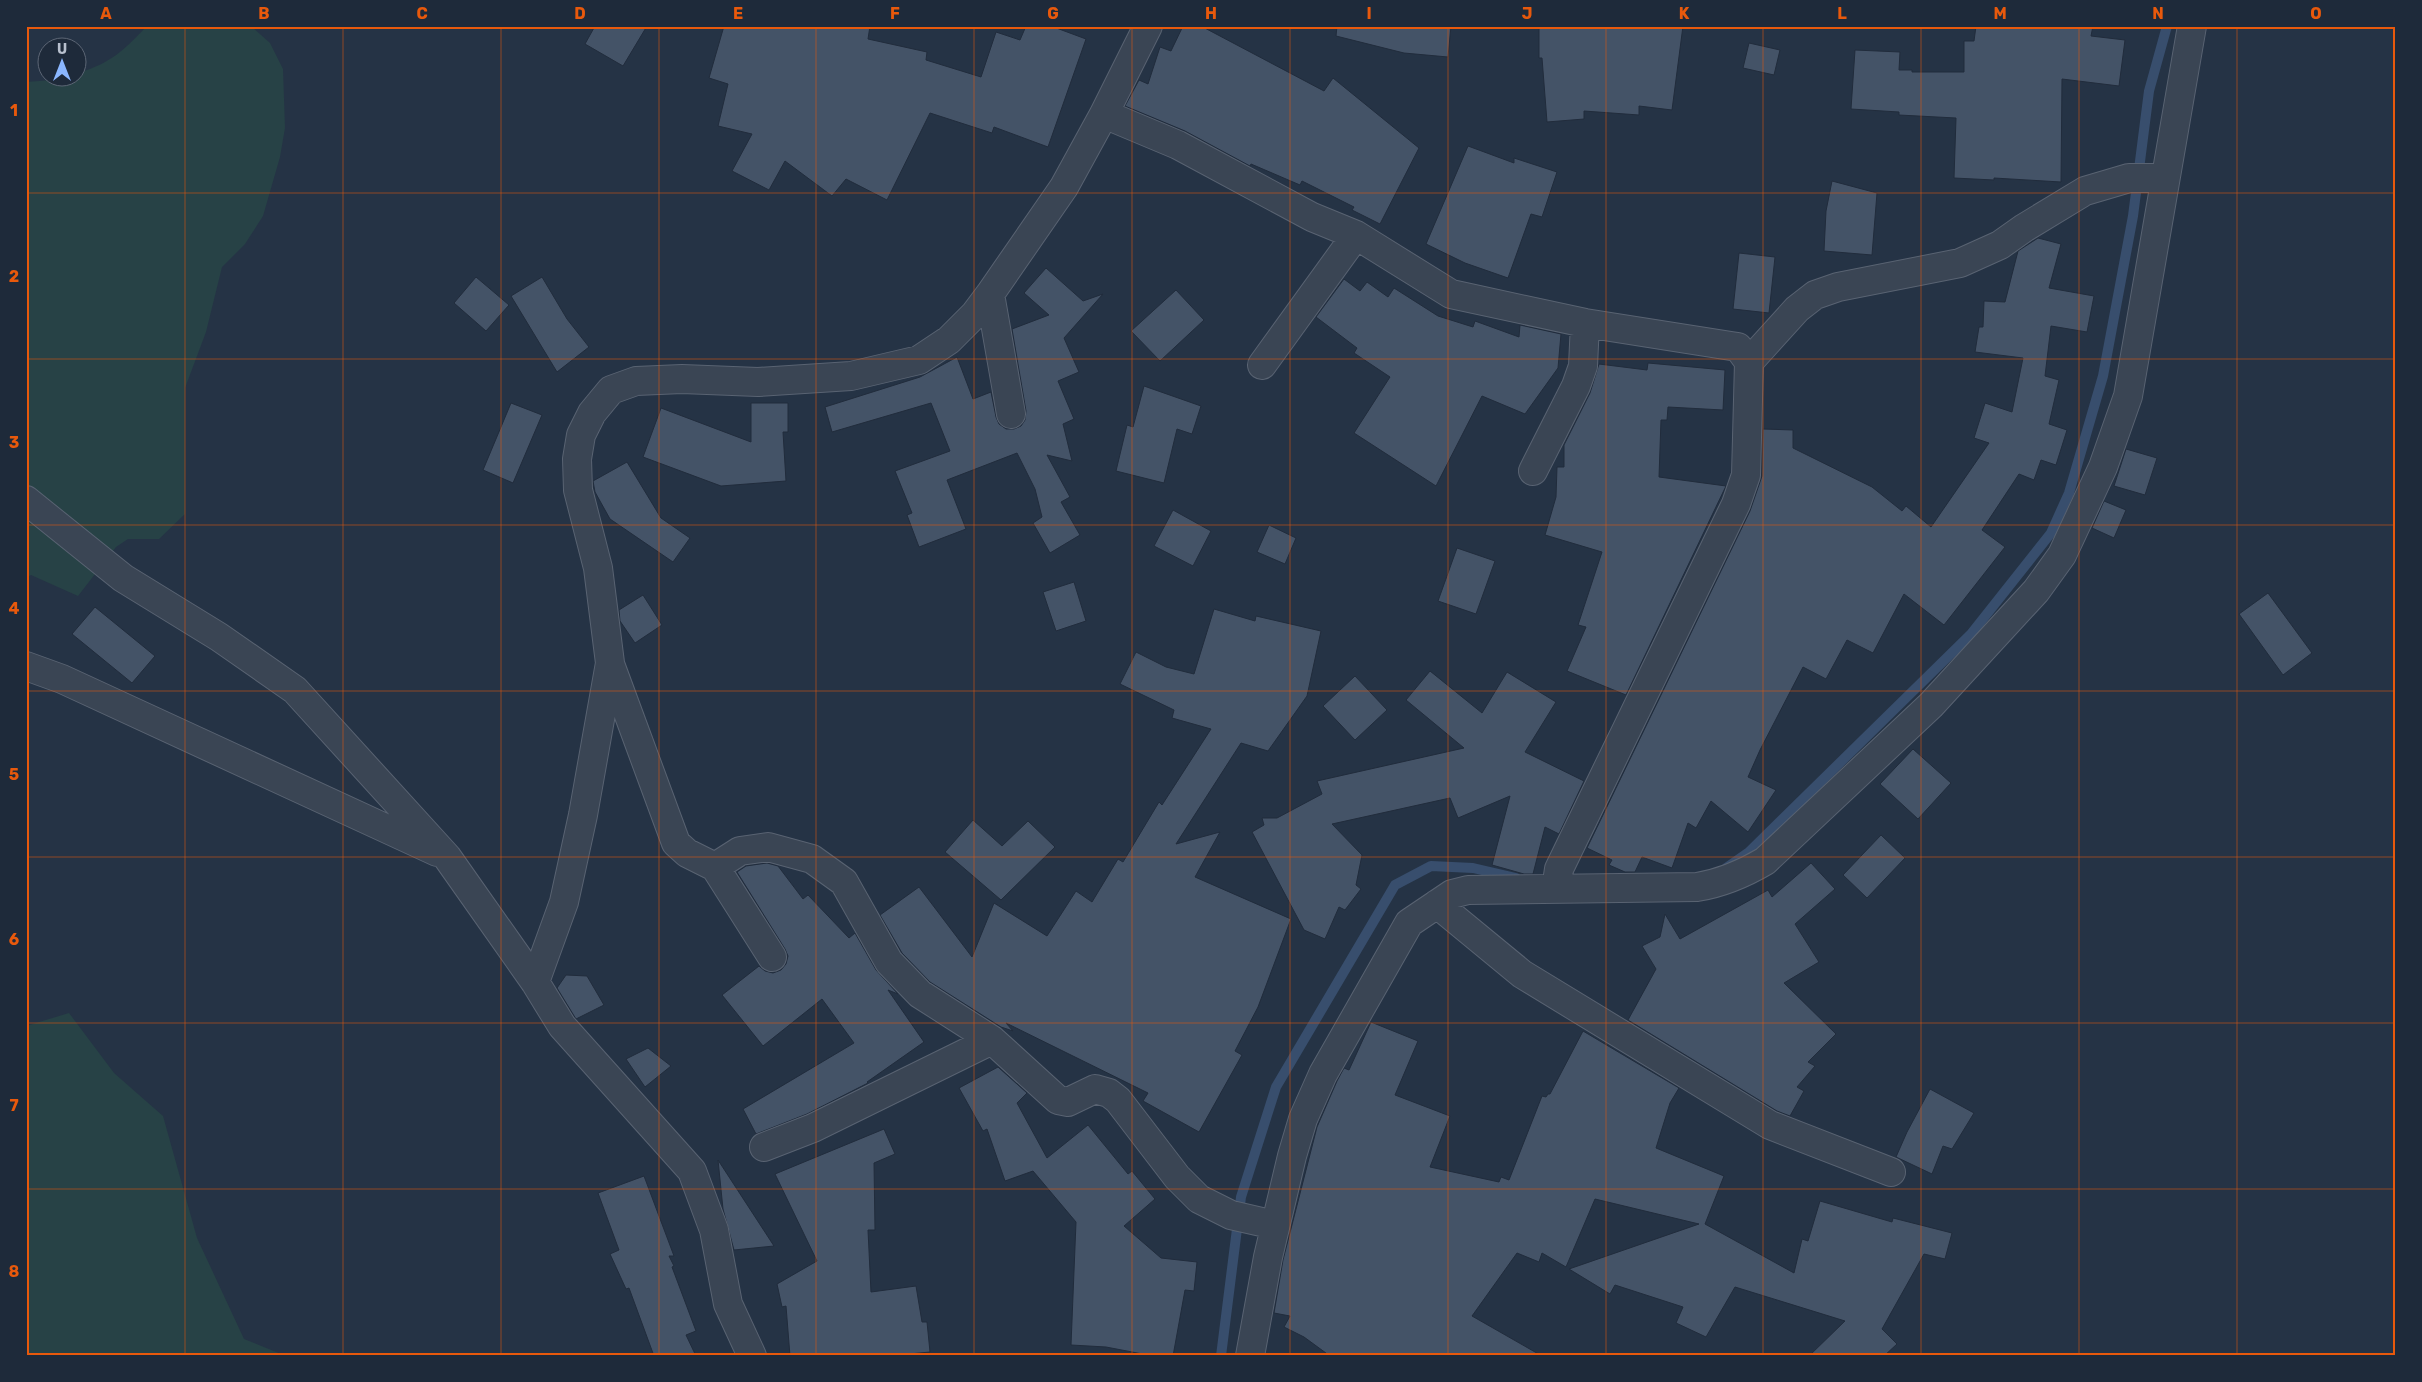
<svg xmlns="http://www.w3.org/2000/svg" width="2422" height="1382" viewBox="0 0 2422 1382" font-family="Rubik,sans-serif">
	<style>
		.green { fill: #274246 }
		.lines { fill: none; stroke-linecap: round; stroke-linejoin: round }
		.stream { stroke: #384e6d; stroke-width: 10 }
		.building { fill: #445367; stroke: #212c3c }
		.minor-casing { stroke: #596372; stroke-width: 30 }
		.minor { stroke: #3a4554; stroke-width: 28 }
		.grid { fill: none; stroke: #e8590c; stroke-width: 1; stroke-opacity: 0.55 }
		.neatline { fill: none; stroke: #e8590c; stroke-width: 2 }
		.grid-label { font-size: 16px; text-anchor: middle; font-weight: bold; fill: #e8590c }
	</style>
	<rect width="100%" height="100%" fill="#253345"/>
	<path class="green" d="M147,26H251L270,43L283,69L285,128L280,157L263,216L245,244L222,267L206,332L185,388V514L159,539H128L116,547L78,596L31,575L26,578V82L78,78V73C111,63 123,51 147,26Z
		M69,1013L114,1073L163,1116L197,1238L244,1339L286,1356H26V1026Z"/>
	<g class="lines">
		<path class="stream" d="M1726,868L1749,852L1971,634L2051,533L2069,493L2103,376L2133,216L2149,91L2167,26
			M1221,1356L1241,1197L1276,1087L1395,885L1431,866L1473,868L1516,878"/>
	</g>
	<path class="building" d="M595,26H647L623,66L585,44Z
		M724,26H870L868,39L927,52L926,60L981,77L996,32L1020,40L1026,26H1051L1086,39L1048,147L994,127L992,133L930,113L887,200L846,179L832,196L785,161L769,190L732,171L752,134L718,126L728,84L709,78Z
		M1183,26H1201L1324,91L1333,78L1419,148L1380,224L1352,210L1354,207L1302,181L1300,185L1251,164L1250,166L1185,131L1125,106L1139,80L1148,84L1160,47L1171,51Z
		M1337,26H1451L1448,57L1404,53L1336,36Z
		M1539,26H1683L1672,110L1639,106V115L1584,111V119L1547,122L1542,58H1539Z
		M1976,26H2093L2091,36L2125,40L2119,86L2062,79L2061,182L1994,178V180L1954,178L1956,118L1899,115V112L1851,109L1855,50L1900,52L1899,70H1912V72H1964V41H1974Z
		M1749,43L1780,50L1774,75L1743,68Z
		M1468,146L1514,163V158L1557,172L1542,217L1531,214L1508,278L1465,263L1426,244Z
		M1832,181L1877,193L1872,255L1824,251L1826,211Z
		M2038,238L2061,244L2049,288L2094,296L2087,332L2051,326L2045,376L2059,380L2049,424L2067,430L2056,465L2041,460L2034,480L2019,474L1982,530L2005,547L1944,625L1904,594L1873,653L1847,640L1826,679L1803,667L1760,750L1748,777L1776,790L1748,832L1711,801L1696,828L1688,823L1672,868L1642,857L1635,872H1625L1609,865L1612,860L1587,848L1750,511L1762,476L1763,429L1793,430V448L1872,487L1902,511L1906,506L1931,527L1989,443L1974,438L1985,403L2012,412L2023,358L1975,352L1979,327H1983L1984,301L2005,302L2018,251Z
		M1739,253L1775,257L1769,313L1733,309Z
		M1046,268L1083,301L1103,294L1064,338L1079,372L1058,381L1074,419L1063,424L1072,461L1047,455L1070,497L1061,502L1080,535L1050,553L1033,523L1042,517L1035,489L1017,453L947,480L966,529L919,547L907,515L912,513L895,471L950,451L931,403L832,432L825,407L920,377L957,357L973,399L991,392L996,417L999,424L1006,429H1014L1021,426L1025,420L1026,411L1012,329L1049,315L1024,293Z
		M476,277L509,305L486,331L454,303Z
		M542,277L567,319L589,347L557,372L511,296Z
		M1344,279L1360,291L1367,282L1388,297L1394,288L1438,316L1473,327L1475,321L1519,337L1520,325L1561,334L1558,368L1525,414L1482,396L1436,486L1354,433L1390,377L1354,353L1357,348L1316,317Z
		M1176,290L1204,320L1160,361L1131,331Z
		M1648,363L1725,370L1723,410L1668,407L1667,420H1661L1659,477L1726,486L1626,695L1567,671L1586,627L1578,625L1602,552L1545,535L1556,497L1557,467H1564V445L1590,393L1599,364L1647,370Z
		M1144,386L1201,406L1192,434L1177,429L1164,483L1116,471L1127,425L1133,427Z
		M511,403L542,415L513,483L483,470Z
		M751,403H788V432H783L786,481L721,486L643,457L661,408L751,442Z
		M2126,449L2157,458L2145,495L2114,486Z
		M627,462L661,518L690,538L673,562L610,519L595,492L593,481Z
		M2104,501L2126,510L2114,538L2092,528Z
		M1173,510L1211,531L1193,566L1154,546Z
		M1269,525L1296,538L1285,564L1257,552Z
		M1457,548L1495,561L1476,614L1438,601Z
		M1074,582L1086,621L1056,631L1043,592Z
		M2268,593L2312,653L2283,675L2239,614Z
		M643,595L662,625L635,643L620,621L619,610Z
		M95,607L155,656L132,683L72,634Z
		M1214,609L1255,621L1256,616L1321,631L1307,696L1268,751L1241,743L1176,844L1220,832L1195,877L1291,919L1258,1007L1235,1051L1242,1055L1199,1132L1143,1101L1148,1093L1006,1023L1013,1031L1001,1027L930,982L902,953L880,915L919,887L972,957L994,903L1047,936L1076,891L1092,902L1118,859L1123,862L1159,802L1162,805L1211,729L1172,718L1174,710L1120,684L1136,652L1166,667L1194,674Z
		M1430,671L1482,713L1507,672L1556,702L1525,752L1584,781L1559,834L1545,827L1533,874H1524L1492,865L1510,796L1458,818L1450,798L1332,824L1362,855L1356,885L1361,889L1345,910L1339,907L1325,939L1304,930L1252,832L1264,825L1262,818H1277L1322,794L1317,781L1464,748L1406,700Z
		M1355,676L1387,710L1355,740L1323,706Z
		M1913,749L1951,783L1918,819L1880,784Z
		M973,820L1002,846L1028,821L1055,847L1001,900L945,852Z
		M1881,835L1905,858L1867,898L1843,875Z
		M767,863L778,866L803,899L808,895L849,938L855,933L876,970L898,994L888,990L924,1042L867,1082L868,1083L807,1114L756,1134L743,1109L854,1043L822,999L763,1046L722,995L759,966L765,971L773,973L781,970L786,964L788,956L785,949L737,872L746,866Z
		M1811,863L1835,889L1795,924L1819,962L1784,983L1836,1034L1808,1062L1815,1066L1797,1087L1804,1091L1790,1116L1777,1111L1628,1020L1656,969L1642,946L1660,937L1665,914L1680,939L1768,890L1772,897Z
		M566,975L587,976L604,1005L576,1019L557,988Z
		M1371,1022L1418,1041L1395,1095L1450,1116L1430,1167L1499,1182L1501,1177L1509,1180L1542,1096L1546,1097L1548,1094H1550L1583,1031L1679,1088L1670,1103L1656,1148L1724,1176L1705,1224L1794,1273L1802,1239L1808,1241L1820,1201L1892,1222L1893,1218L1952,1233L1945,1259L1924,1254L1882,1329L1897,1344L1884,1356H1809L1845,1321L1735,1287L1706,1337L1676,1323L1683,1307L1615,1285L1610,1294L1569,1269L1699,1224L1595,1199L1566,1267L1542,1253L1539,1262L1517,1253L1472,1316L1542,1356H1330L1304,1337L1284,1327L1290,1316L1274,1313L1283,1260L1317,1127L1337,1081L1344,1068L1349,1070Z
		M648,1048L671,1066L645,1087L626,1059Z
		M998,1067L1027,1093L1017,1103L1047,1158L1088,1125L1128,1174L1132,1171L1155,1199L1124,1226L1161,1258L1197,1262L1194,1291L1185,1290L1173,1356H1153L1106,1347L1071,1345L1076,1222L1033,1171L1005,1181L987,1129L983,1131L959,1088Z
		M1930,1089L1974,1113L1952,1149L1943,1146L1932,1174L1896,1157L1907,1132Z
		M884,1129L895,1154L874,1163L875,1230H868L871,1292L916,1286L922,1322H927L930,1352L888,1356H790L786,1306L782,1307L777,1284L817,1261L775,1174Z
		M718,1160L774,1246L734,1250L723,1209Z
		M644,1176L674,1256H669L674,1266L672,1267L696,1331L686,1335L696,1356H654L629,1288L626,1289L610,1254L619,1250L598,1193Z"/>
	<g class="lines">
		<g class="minor-casing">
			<path id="minor" d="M1104,114L1178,145L1312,217L1356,235L1451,294L1585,323L1731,346L1738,347L1749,362L1746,475L1736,504L1559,869L1556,889
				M990,294L1011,414
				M1749,362L1797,309L1815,295L1838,287L1960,263L2000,245L2024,228L2085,191L2129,178H2165
				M1262,365L1356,235
				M1533,471L1576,386L1583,366L1585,323
				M26,500L123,578L219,637L295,690L447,857L535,982
				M610,664L676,843L687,853L715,867L772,957
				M26,666L62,679L437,852
				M715,867L740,851L768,847L812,859L844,882L889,962L920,994L992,1040L1058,1100L1068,1102L1095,1089L1109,1093L1118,1100L1177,1177L1199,1199L1231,1215L1275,1225
				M1437,904L1522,974L1770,1125L1891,1172
				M764,1147L813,1128L992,1040
				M752,1356L728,1304L714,1230L692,1171L562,1026L535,982L564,902L583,815L610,663L598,568L578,490L577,459L581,435L592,413L611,390L636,381L682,379L758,382L851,376L919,360L949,340L975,314L990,294L1064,187L1104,114L1148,26
				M1250,1356L1268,1257L1292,1156L1303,1119L1323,1074L1409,923L1452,894L1468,890L1697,887C1722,883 1743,874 1765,861L1931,705L2036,591L2062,555L2103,467L2128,396L2192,26"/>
		</g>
		<use href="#minor" class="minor"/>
	</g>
	<path class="grid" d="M185,26V1356M343,26V1356M501,26V1356M659,26V1356M816,26V1356M974,26V1356M1132,26V1356M1290,26V1356M1448,26V1356M1606,26V1356M1763,26V1356M1921,26V1356M2079,26V1356M2237,26V1356M26,193H2396M26,359H2396M26,525H2396M26,691H2396M26,857H2396M26,1023H2396M26,1189H2396"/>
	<rect width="2422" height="1382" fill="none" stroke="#1e2a3a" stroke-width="55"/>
	<g transform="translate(62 62)"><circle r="24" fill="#1e2a3a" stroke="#5c6675"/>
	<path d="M0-4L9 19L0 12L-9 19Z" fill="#8bb7ff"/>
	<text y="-8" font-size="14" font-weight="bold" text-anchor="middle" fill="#b8c0ce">U</text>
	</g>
	<rect x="28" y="28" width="2366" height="1326" class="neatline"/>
	<g class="grid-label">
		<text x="106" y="19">A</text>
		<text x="264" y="19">B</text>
		<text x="422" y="19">C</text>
		<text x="580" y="19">D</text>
		<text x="738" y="19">E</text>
		<text x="895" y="19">F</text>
		<text x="1053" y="19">G</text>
		<text x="1211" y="19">H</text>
		<text x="1369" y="19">I</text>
		<text x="1527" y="19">J</text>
		<text x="1684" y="19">K</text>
		<text x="1842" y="19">L</text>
		<text x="2000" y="19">M</text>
		<text x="2158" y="19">N</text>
		<text x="2316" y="19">O</text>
		<text x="14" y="116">1</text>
		<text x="14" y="282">2</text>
		<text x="14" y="448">3</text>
		<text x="14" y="614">4</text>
		<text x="14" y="780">5</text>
		<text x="14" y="945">6</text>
		<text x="14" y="1111">7</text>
		<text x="14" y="1277">8</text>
	</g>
</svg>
